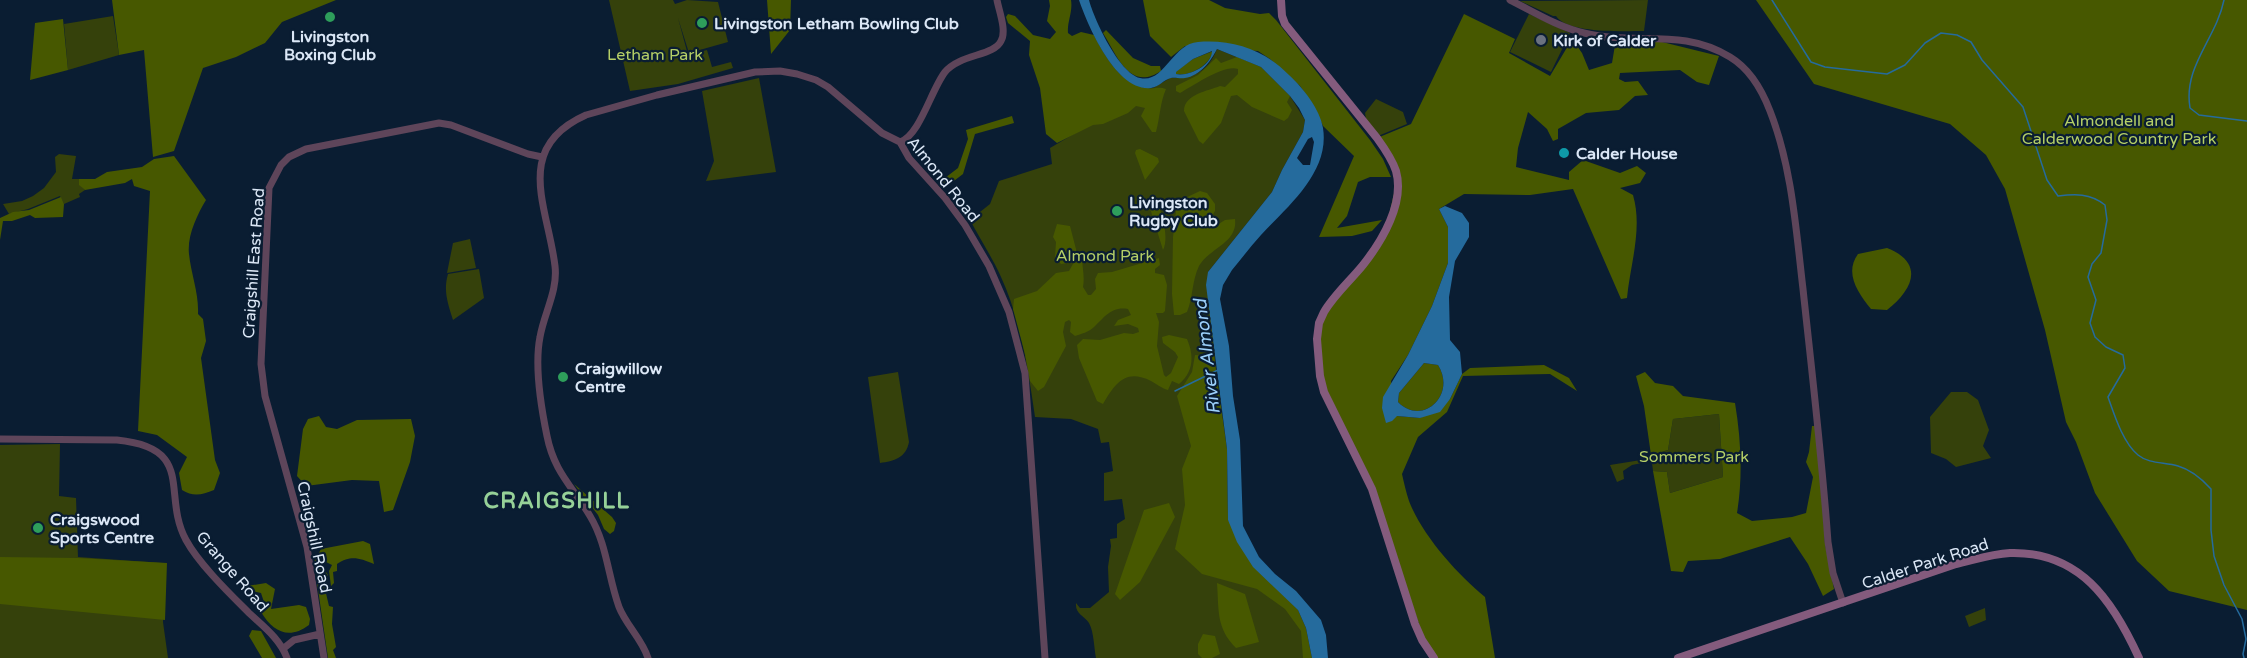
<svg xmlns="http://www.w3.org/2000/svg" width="2247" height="658" viewBox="0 0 2247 658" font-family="'Varela Round',sans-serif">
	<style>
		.green { fill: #35410b }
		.forest { fill: #475800 }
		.water { fill: #256b9d; fill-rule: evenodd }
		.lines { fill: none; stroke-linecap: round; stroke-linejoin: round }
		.stream { stroke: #256b9d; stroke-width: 1.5 }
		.tertiary { stroke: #5e455a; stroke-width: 7 }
		.secondary { stroke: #845b7d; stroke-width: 8 }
		.leisure-dot { fill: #2e9e5b; stroke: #0a1d32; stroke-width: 2 }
		.worship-dot { fill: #6b7280; stroke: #0a1d32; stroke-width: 2 }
		.culture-dot { fill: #0f9aa8; stroke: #0a1d32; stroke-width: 2 }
		.labels { text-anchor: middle; stroke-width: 4.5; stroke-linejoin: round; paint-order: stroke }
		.poi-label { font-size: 16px; font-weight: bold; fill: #dbe7f6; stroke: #0a1d32; text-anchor: start }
		.park-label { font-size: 16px; fill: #b5cf67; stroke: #0a1d32 }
		.street-label { font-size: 16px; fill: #dbe7f6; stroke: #0a1d32 }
		.water-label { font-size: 18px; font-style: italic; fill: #9cd0fb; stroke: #0a1d32 }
		.district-label { font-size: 22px; font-weight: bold; letter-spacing: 1.5px; fill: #96d198; stroke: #0a1d32 }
	</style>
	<rect width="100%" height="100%" fill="#0a1d32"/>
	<path class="green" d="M609,0H673L675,4L687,0L718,2L728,42L689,53L678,18L688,55L707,50L712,67L731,62L733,68L678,84L630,91Z
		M1648,0L1644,31C1624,31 1568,34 1556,16H1553L1520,1Z
		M1529,14L1570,33L1551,72L1510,52Z
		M113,16L119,55L68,70L64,24Z
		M1217,49L1261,67L1290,96L1305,120L1303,132L1282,170L1272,192L1208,272L1228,520L1298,610L1312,658H1096C1094,648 1094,632 1089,623C1084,615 1075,614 1076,603L1080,608H1090L1109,592L1108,567L1111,546L1110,539L1117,538V524L1125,519L1122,499L1104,501V473L1113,471L1109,442L1101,443L1098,429L1071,419L1035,417C1028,369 1021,321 1001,277C992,257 980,239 970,220L990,204L999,181L1052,164L1050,148L1170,78C1194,79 1208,71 1217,49Z
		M759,78L776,172L706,181L714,161L702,91Z
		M1376,99L1403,112L1407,124L1378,136L1366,119L1365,113Z
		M59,154L76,156L72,179H79V184L85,190L79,194L80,197L64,204L60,196L28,209L9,214L3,204L22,201L33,196L44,188L56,172L55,157Z
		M470,239L476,268L447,273L453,243Z
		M479,269L484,298L453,320C448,304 443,291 448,274Z
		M898,372L909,442C906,458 894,461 880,463L868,377Z
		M1951,392H1967L1978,400L1989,430L1983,446L1991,458L1956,467L1946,459L1931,453L1930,417Z
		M1719,414L1723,477L1670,493L1667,472L1653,471L1651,455L1668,450L1673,419Z
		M60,444L59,496L76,498L78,557L163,563V622L168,658H0V445Z
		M1647,459V462L1632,465L1623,471L1624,479L1617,482L1610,465Z
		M1985,608L1986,620L1969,627L1965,616Z"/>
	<path class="forest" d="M112,0H336L282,22L265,43L236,57L203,68L174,151L153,157L144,50L119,55Z
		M767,0H791L790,30L771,54Z
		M1049,0H1071C1073,12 1067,22 1068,33L1072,36L1081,32L1094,35C1105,56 1121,85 1148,88C1155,89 1159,86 1166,89C1160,103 1160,117 1156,132H1152L1141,116L1145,108L1136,106L1128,113L1103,124L1093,125L1057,143L1046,134L1040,88L1029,55L1030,41L1008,23L1006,17L1008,14L1015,16L1033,35L1050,39L1056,32L1047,21L1050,6Z
		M1143,0H1209L1225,8L1260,14L1269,13L1276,20L1370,140L1383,159L1391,177H1370L1358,182L1347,216L1337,228L1382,220L1372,231L1352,236L1319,237L1354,156L1323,126L1313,105L1300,86L1270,59L1258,51L1185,46L1171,57L1150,36Z
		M1756,0H2247V610L2169,591L2137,561L2095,493L2076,442L2066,422L2045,330L2005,189L1986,155L1950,124L1814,84Z
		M1464,14L1515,39L1509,53L1550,76L1572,39L1582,53L1589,70L1612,63L1615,45L1654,40L1719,56L1709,85L1697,82L1680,70L1620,73L1619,79L1625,82L1638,81L1648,95L1635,96L1619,110L1586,113L1558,129V139L1553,141L1547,129L1528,112L1518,148L1516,167L1569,180V172L1583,160L1620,173L1637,166L1646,173L1640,183L1620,188L1633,195C1643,229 1630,265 1627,298L1621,299L1573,189L1530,195L1464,194L1439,209L1448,227V263L1432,306L1408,355L1391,381L1397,416L1420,418L1450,399L1462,374L1470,368L1544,365L1569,378L1577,391L1550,374L1463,376L1447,412L1418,437L1402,474C1404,483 1406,492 1409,501C1422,535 1457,574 1485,597L1495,658H1434L1427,647L1372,489L1324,392L1319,323L1386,228L1397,180L1377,138L1411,124Z
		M63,19L68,70L30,80L35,23Z
		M1106,30L1133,58L1151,66H1160L1161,71C1130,92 1117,56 1103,33Z
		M1213,51C1210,65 1190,77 1176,74L1175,72L1193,59Z
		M1237,57L1261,67L1290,96L1287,102L1292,110L1288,118L1284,121L1252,107L1237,95L1231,96L1221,123L1203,144L1199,141L1184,111C1184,94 1208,91 1220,86L1225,87L1238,74V69C1224,64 1193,86 1180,93L1176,91V86L1198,75L1216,58L1221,63Z
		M1012,116L1014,123L975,134L963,174L946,187L941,181L958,168L968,139L966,130Z
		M1140,149L1158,158L1159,162L1145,180L1135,153L1136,150Z
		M174,156L206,200C197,215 187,236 189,254C191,274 199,293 198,314L203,319L206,341L201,358L215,460L220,473L214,490C202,495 193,497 182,490L179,473L187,457L157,435L138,431L150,191L134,186L132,179L125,183L85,190L79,185V179H95L107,172L142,167L154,159Z
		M1200,191L1207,193L1215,204V211L1209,221L1211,224L1217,225L1225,220L1235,219C1238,243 1209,248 1199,266C1192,280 1193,298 1187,312L1180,315H1174L1172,294L1173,237L1176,211L1183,199Z
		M61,197L64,204L63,217L35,218L30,215L12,221H3L0,240V218L13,212L29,210Z
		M1156,201C1163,213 1169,239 1163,250L1149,205L1150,202Z
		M1057,224L1070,226L1077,253L1082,256C1082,267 1085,276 1083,287L1088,295H1091L1096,289L1095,279L1098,273L1112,272L1159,258L1160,265L1155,269V273L1164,275L1167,285L1165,311L1163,313H1156L1159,322L1157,346L1164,375L1166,377L1171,373L1178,357L1175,352L1163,343L1162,337L1169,335L1187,339C1194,355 1194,372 1179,384L1172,381L1168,390C1161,388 1157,384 1151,381C1125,368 1115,384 1103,404L1097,401L1079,358L1077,345L1083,339L1100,340L1124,333L1133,334L1139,332L1138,328L1128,324L1114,326L1118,320L1131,315L1128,309C1111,306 1104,318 1094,327C1089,332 1081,334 1075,336L1070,332L1071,322L1069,320L1065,322L1063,332L1066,346L1044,387L1038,391L1030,381L1025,354L1013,309L1014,299L1037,291L1056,273L1069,271L1074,262L1061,264L1055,257L1056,242L1053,237Z
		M1887,248C1925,263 1913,290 1887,310L1871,309C1858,293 1844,273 1858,254Z
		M1195,355L1214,356L1227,449L1228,520L1281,593L1298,610L1306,628L1312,658H1303L1301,631L1285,609L1257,589L1202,574L1175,549L1185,505L1182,469L1191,446L1177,396L1192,372Z
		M1424,363L1438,365C1457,395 1422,427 1398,402L1399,393Z
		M1645,372L1655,383L1673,386L1683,396L1735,403C1741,439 1743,477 1737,513L1752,521L1792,517L1806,513L1813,477L1806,462L1809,452L1812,426H1815L1822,493L1825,544L1834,589L1823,596L1808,564L1790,537L1720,559L1688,561L1683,572L1671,571L1653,471L1667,472L1670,493L1723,477L1719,414L1673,419L1668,450L1651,455L1644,406L1636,376Z
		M319,416L326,427L337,429L357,420L411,419L415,436L410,462L393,510L384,512L379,481L352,480L306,486L297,476L303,429L308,419Z
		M574,484L612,517L616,523L614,531L610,534L604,529L598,515Z
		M1169,503L1175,517L1140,582L1120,600L1115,594L1144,510Z
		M363,541L370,544L374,564C359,558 351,555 337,564V571L333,572L334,583L331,586L329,571L332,565L326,562L322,566L328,575L324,585L329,606L333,607L332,624L336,647L333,650L336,658H328L314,562L321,549Z
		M0,557L78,558L167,563L165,620L0,604Z
		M266,583L275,589L271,609L299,605L306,607L310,619L309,625C289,640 273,632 261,612L265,605L261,593L243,589L241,587Z
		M1217,583L1245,594L1259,642L1236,648C1216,628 1219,610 1217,583Z
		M252,630L261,631L276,658H262L249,636Z
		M1203,634L1215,636L1220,654L1212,658H1202L1198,654V644Z"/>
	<path class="water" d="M1079,0H1089C1094,19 1119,73 1140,78C1164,84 1172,44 1198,42C1233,39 1265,50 1289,75C1303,88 1320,109 1323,128C1330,172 1288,206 1261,235C1251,246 1242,258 1232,270L1223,285L1220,299L1229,346L1233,396L1240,440L1243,526L1259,557L1275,574L1296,591L1321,620L1326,635L1328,658H1312L1306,628L1298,610L1253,567L1237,542L1228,520L1227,449L1206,285L1208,272L1272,192L1282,170L1303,132L1305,120L1299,108L1290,96L1261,67L1217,49C1211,61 1200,76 1185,78C1180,79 1175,77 1171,78C1163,80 1159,87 1151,88C1116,92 1088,26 1079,0ZM1212,51C1212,65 1189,77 1176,74V72L1193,59ZM1312,137L1314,142L1310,165H1303L1297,158L1308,139Z
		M1445,206L1462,213L1469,223V237L1455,261L1449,297L1450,340L1460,352L1462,374L1450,399L1440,412L1420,418L1397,416L1392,421L1386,423L1382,408L1383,397L1408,355L1432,306L1448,263V227L1439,209ZM1424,363L1438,365C1457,395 1422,427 1398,402L1399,393Z"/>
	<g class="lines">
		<path class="stream" d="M1772,0L1811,62L1825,67L1887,74L1905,65L1925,43L1941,33L1957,35L1971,42L1982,60L2023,107L2047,180L2058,196C2075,194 2090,193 2105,205L2107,220L2101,253L2092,264L2088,277L2096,300L2090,323L2095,337L2106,347L2123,355L2125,368L2108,397C2114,414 2123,443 2138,455C2149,464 2164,462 2178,466C2192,470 2202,479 2211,489V530L2214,556L2224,585L2242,619L2246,639L2243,654L2244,658
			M2224,0C2216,39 2183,66 2190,108L2199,115L2247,121
			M1175,391L1218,370"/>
		<path class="tertiary" d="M1510,0C1534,12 1558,27 1584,33C1636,46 1681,27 1730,57C1750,69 1762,90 1770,111C1792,167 1796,230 1803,289C1812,373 1822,457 1828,542L1833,573L1843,603
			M900,142C920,135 931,90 945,72C960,54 994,56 1001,41C1007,31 999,11 997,0
			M0,439L117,440C197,448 161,494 186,540C199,564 230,594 249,613C264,627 280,639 287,658
			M284,648L294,640L320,634
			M324,658L307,547L265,396L261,364L269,188L281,165L289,157L306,149L439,123L451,125L528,154L542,157
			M648,658C642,639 626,625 619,607C608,577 607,544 590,516C573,487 554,472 547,436C541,407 534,367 540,337C544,313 558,291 555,266C548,207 512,148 586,115L657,95L755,72L780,71L797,74L816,80L828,87L882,133L900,142L909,158L945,198L965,225L989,266L1009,312L1025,373L1045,658"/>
		<path class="secondary" d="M1281,0L1282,16L1285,24L1377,138C1385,149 1392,159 1396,171C1405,203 1382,241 1363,265C1350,281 1334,295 1324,312L1319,323L1317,339L1320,376L1324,392L1372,489L1415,624L1422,640L1434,658
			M1678,658L1956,564C1974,560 1991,554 2010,553C2080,551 2113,601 2139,658"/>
	</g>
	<g class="leisure-dot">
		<circle cx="330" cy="17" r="6"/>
		<circle cx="702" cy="23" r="6"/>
		<circle cx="1117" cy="211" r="6"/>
		<circle cx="563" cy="377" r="6"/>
		<circle cx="38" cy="528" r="6"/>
	</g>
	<circle class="worship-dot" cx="1541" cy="40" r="6"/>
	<circle class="culture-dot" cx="1564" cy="153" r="6"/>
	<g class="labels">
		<g class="poi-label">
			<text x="714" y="29">Livingston Letham Bowling Club</text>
			<text x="330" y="42" text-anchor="middle">Livingston<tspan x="330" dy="18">Boxing Club</tspan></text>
			<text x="1553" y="46">Kirk of Calder</text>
			<text x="1576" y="159">Calder House</text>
			<text x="1129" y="208">Livingston<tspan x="1129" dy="18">Rugby Club</tspan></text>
			<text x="575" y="374">Craigwillow<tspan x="575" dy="18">Centre</tspan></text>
			<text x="50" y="525">Craigswood<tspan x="50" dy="18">Sports Centre</tspan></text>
		</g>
		<g class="park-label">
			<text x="655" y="60">Letham Park</text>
			<text x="2119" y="126">Almondell and<tspan x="2119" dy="18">Calderwood Country Park</tspan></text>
			<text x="1105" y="261">Almond Park</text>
			<text x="1694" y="462">Sommers Park</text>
		</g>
		<g class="street-label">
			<text transform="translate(944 179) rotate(51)" y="6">Almond Road</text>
			<text transform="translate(253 263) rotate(-86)" y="6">Craigshill East Road</text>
			<text transform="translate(315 537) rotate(78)" y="6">Craigshill Road</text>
			<text transform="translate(1925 563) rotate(-18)" y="6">Calder Park Road</text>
			<text transform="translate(233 571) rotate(49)" y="6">Grange Road</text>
		</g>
		<g class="water-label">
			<text transform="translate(1207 357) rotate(-97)" y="6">River Almond</text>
		</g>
		<g class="district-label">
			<text x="557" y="508">CRAIGSHILL</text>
		</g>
	</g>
</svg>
